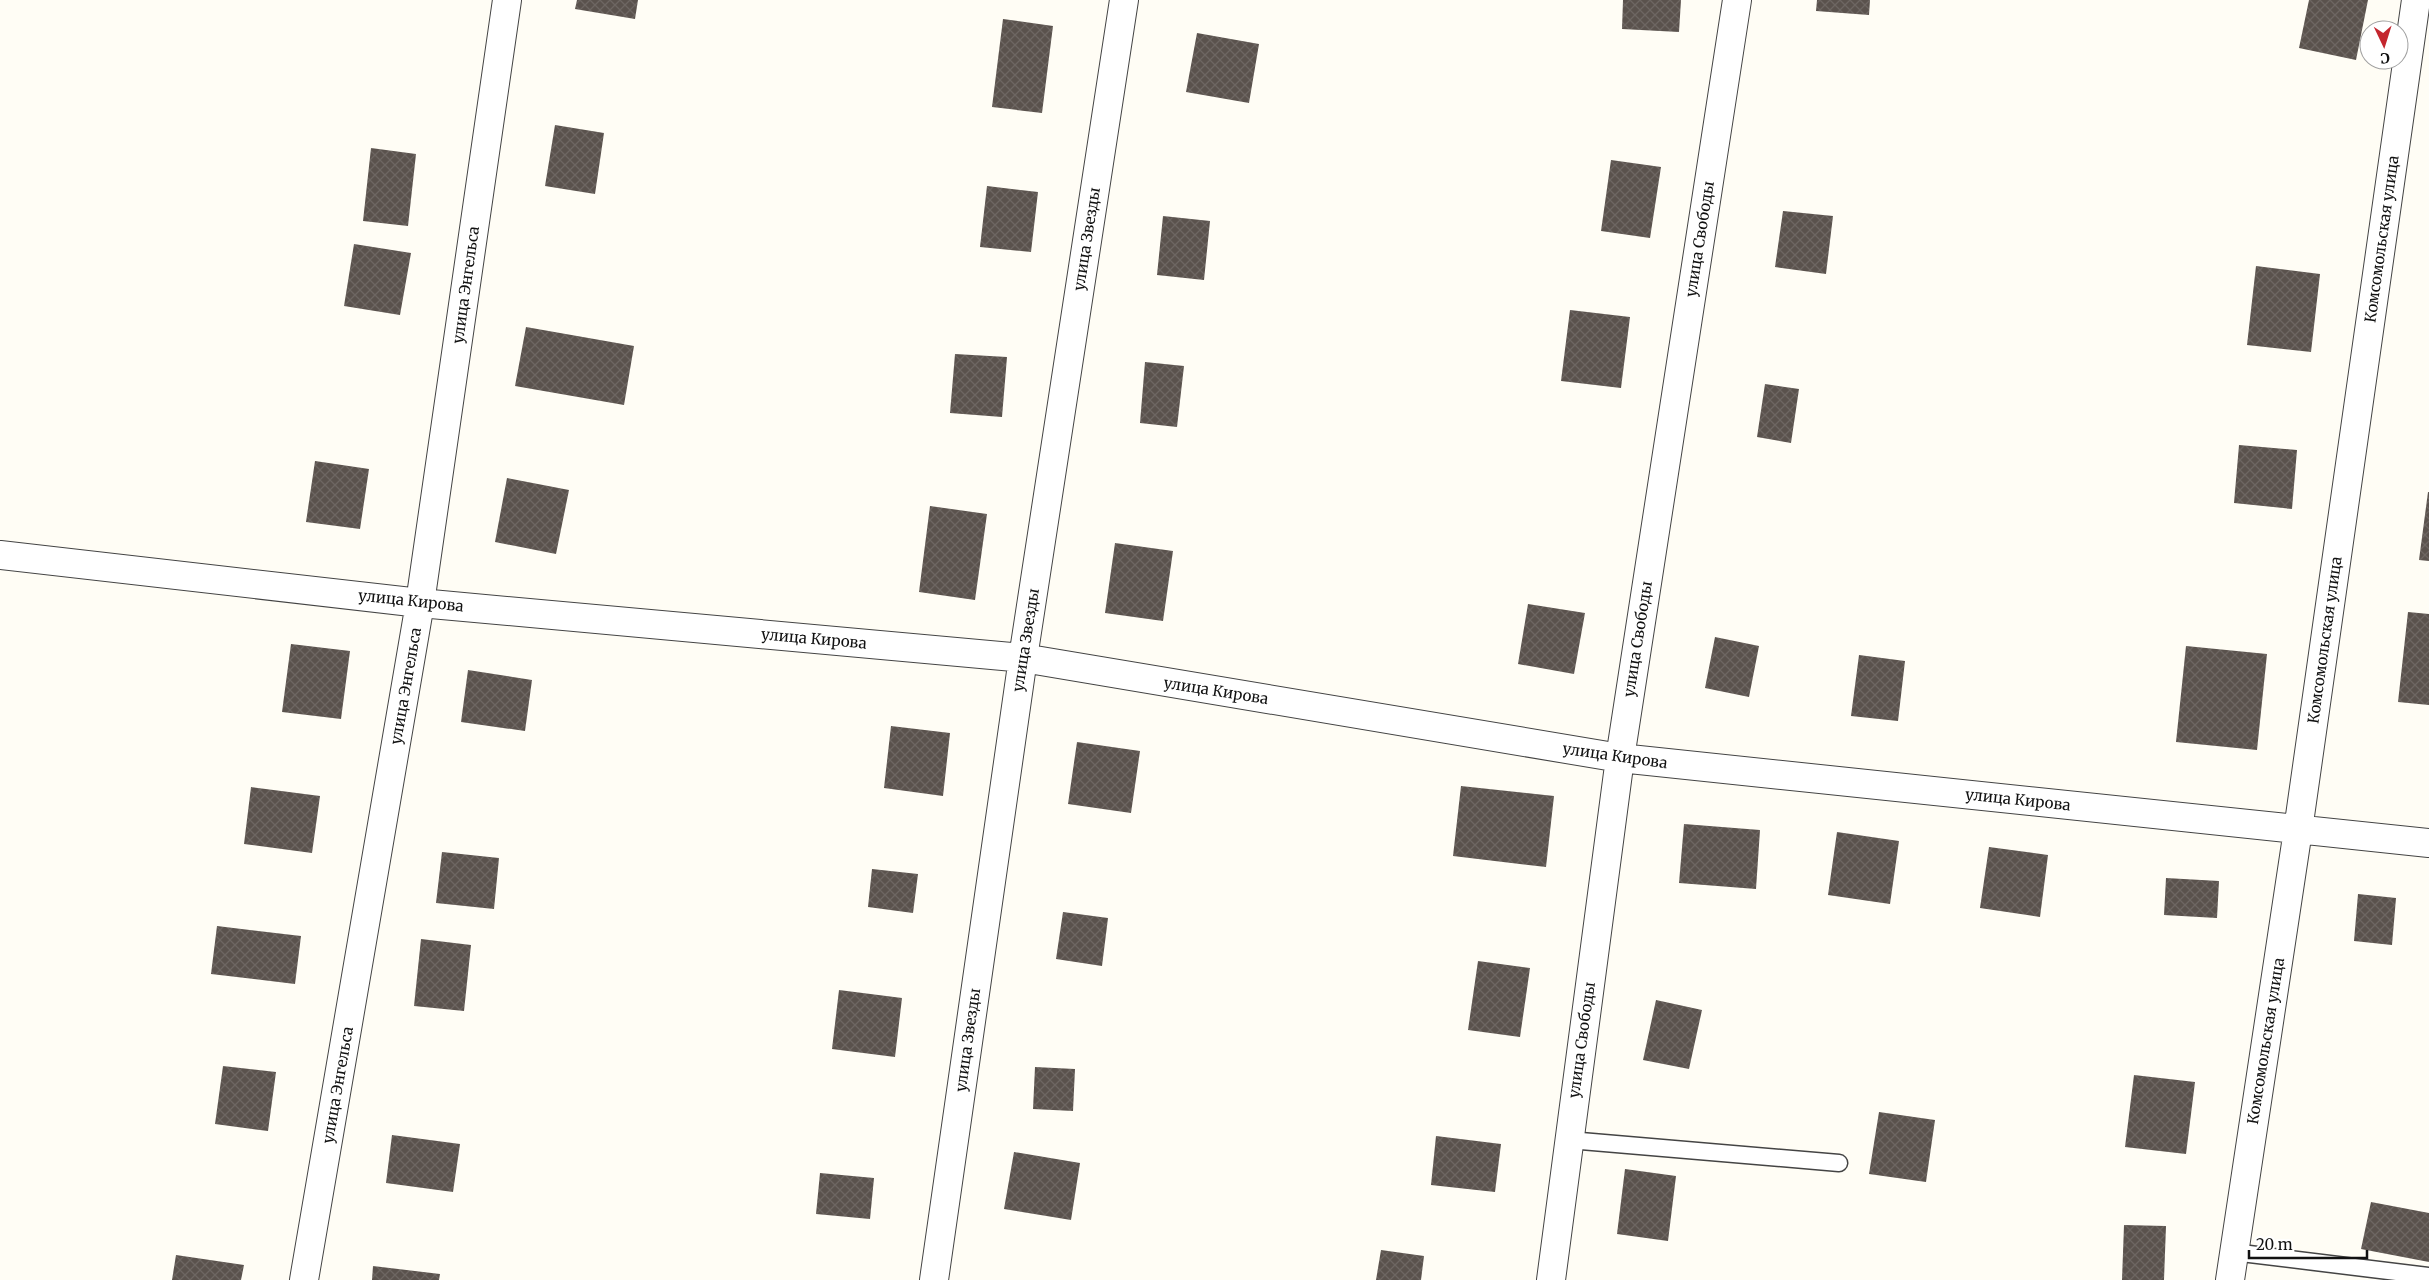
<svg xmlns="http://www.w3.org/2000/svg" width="2429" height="1280" viewBox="0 0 2429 1280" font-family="Merriweather,serif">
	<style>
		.building { fill: url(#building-cross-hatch) }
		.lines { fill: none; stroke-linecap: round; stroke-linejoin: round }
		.lane-casing { stroke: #444; stroke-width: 19 }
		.street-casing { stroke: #444; stroke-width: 30 }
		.lane { stroke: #fff; stroke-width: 16 }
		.street { stroke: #fff; stroke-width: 28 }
		.labels { text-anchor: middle; stroke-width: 5; stroke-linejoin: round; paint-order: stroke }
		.street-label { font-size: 15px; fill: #111; stroke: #fff }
	</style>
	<defs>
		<pattern id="building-cross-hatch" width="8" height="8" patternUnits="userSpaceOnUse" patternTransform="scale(1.25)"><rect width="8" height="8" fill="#5a524d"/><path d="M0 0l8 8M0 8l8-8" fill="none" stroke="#6d6662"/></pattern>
	</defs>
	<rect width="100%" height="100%" fill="#fffdf5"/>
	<path class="building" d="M577,0H638L635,19L575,9Z
		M1623,0H1681L1679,32L1622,29Z
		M1817,0H1870L1869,15L1816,11Z
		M2309,0H2368L2356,60L2299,48Z
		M1003,19L1053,26L1042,113L992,107Z
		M1197,33L1259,44L1249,103L1186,92Z
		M555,125L604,133L595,194L545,186Z
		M371,148L416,154L408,226L363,221Z
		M1611,160L1661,167L1650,238L1601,231Z
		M987,186L1038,192L1031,252L980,247Z
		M1783,211L1833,216L1826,274L1775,267Z
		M1163,216L1210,221L1204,280L1157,275Z
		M354,244L411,253L400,315L344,306Z
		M2256,266L2320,274L2311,352L2247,345Z
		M1570,310L1630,317L1621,388L1561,381Z
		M526,327L634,346L624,405L515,386Z
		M955,354L1007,357L1002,417L950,413Z
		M1145,362L1184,366L1177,427L1140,423Z
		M1765,384L1799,389L1791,443L1757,437Z
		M2239,445L2297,450L2292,509L2234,503Z
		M315,461L369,469L360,529L306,522Z
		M507,478L569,490L556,554L495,542Z
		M2428,492H2429V561L2419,560Z
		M930,506L987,514L975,600L919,592Z
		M1115,543L1173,551L1163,621L1105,613Z
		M1528,604L1585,613L1574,674L1518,664Z
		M2408,612L2429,614V705L2398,702Z
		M1715,637L1759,646L1749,697L1705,688Z
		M291,644L350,651L341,719L282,712Z
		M2186,646L2267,654L2257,750L2176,742Z
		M1859,655L1905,661L1898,721L1851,716Z
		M468,670L532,680L525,731L461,722Z
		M891,726L950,733L943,796L884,788Z
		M1077,742L1140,751L1131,813L1068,804Z
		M1461,786L1554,796L1546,867L1453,856Z
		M251,787L320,796L312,853L244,844Z
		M1684,824L1760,830L1756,889L1679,883Z
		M1837,832L1899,841L1890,904L1828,895Z
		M1989,847L2048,855L2040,917L1980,908Z
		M442,852L499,858L494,909L436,903Z
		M872,869L918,874L913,913L868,907Z
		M2166,878L2219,881L2217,918L2164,915Z
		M2358,894L2396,898L2392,945L2354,941Z
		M1063,912L1108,918L1102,966L1056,959Z
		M217,926L301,936L295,984L211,974Z
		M421,939L471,945L464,1011L414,1006Z
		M1478,961L1530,968L1520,1037L1468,1030Z
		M839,990L902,998L895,1057L832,1049Z
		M1656,1000L1702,1010L1689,1069L1643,1060Z
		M223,1066L276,1072L268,1131L215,1124Z
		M1035,1067L1075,1069L1073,1111L1033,1109Z
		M2134,1075L2195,1082L2186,1154L2125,1147Z
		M1879,1112L1935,1120L1926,1182L1869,1174Z
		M392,1135L460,1144L453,1192L386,1183Z
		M1436,1136L1501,1144L1495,1192L1431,1185Z
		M1014,1152L1080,1163L1071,1220L1004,1209Z
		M1625,1169L1676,1176L1668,1241L1617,1234Z
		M820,1173L874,1178L870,1219L816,1214Z
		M2371,1202L2429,1213V1262L2361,1249Z
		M2124,1225L2166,1226L2164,1280H2122Z
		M1381,1250L1424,1256L1421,1280H1376Z
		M176,1255L244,1265L241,1280H172Z
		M373,1266L440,1274L439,1280H372Z"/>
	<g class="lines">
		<g class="lane-casing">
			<path id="lane" d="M1569,1140L1839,1163
				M2233,1252L2429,1276"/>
		</g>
		<g class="street-casing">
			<path id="street" d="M0,555L420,603L1023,658L1620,758L2429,843
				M304,1280L420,603L507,0
				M934,1280L1023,658L1124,0
				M1551,1280L1620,758L1737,0
				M2230,1280L2298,830L2416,0"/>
		</g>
		<use href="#lane" class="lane"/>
		<use href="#street" class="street"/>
	</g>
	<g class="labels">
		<g class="street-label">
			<text transform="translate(1087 239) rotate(-81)" y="5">улица Звезды</text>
			<text transform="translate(1700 239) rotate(-81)" y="5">улица Свободы</text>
			<text transform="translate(2382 239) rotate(-82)" y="5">Комсомольская улица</text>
			<text transform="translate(466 285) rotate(-82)" y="5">улица Энгельса</text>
			<text transform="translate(411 601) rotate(6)" y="5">улица Кирова</text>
			<text transform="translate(814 639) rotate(5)" y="5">улица Кирова</text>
			<text transform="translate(1638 639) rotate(-81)" y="5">улица Свободы</text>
			<text transform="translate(1026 640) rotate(-81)" y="5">улица Звезды</text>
			<text transform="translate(2325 640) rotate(-82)" y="5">Комсомольская улица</text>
			<text transform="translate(406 686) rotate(-80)" y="5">улица Энгельса</text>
			<text transform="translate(1216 691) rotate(9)" y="5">улица Кирова</text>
			<text transform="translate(1615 756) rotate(8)" y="5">улица Кирова</text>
			<text transform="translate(2018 800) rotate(6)" y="5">улица Кирова</text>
			<text transform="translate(968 1040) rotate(-82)" y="5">улица Звезды</text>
			<text transform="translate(1582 1040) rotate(-82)" y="5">улица Свободы</text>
			<text transform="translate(2266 1041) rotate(-81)" y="5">Комсомольская улица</text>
			<text transform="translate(338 1085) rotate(-80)" y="5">улица Энгельса</text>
		</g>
	</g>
	<g transform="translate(2384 45) rotate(176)"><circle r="24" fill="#ffffff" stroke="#a0a0a0"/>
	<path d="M0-4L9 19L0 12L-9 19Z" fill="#c4262e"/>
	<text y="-8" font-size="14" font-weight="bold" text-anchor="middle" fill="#111111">С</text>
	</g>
	<path d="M2249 1250v8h118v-8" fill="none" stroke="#111111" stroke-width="2.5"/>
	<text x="2256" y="1250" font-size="15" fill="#111111" stroke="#ffffff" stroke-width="4" paint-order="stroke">20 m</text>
</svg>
